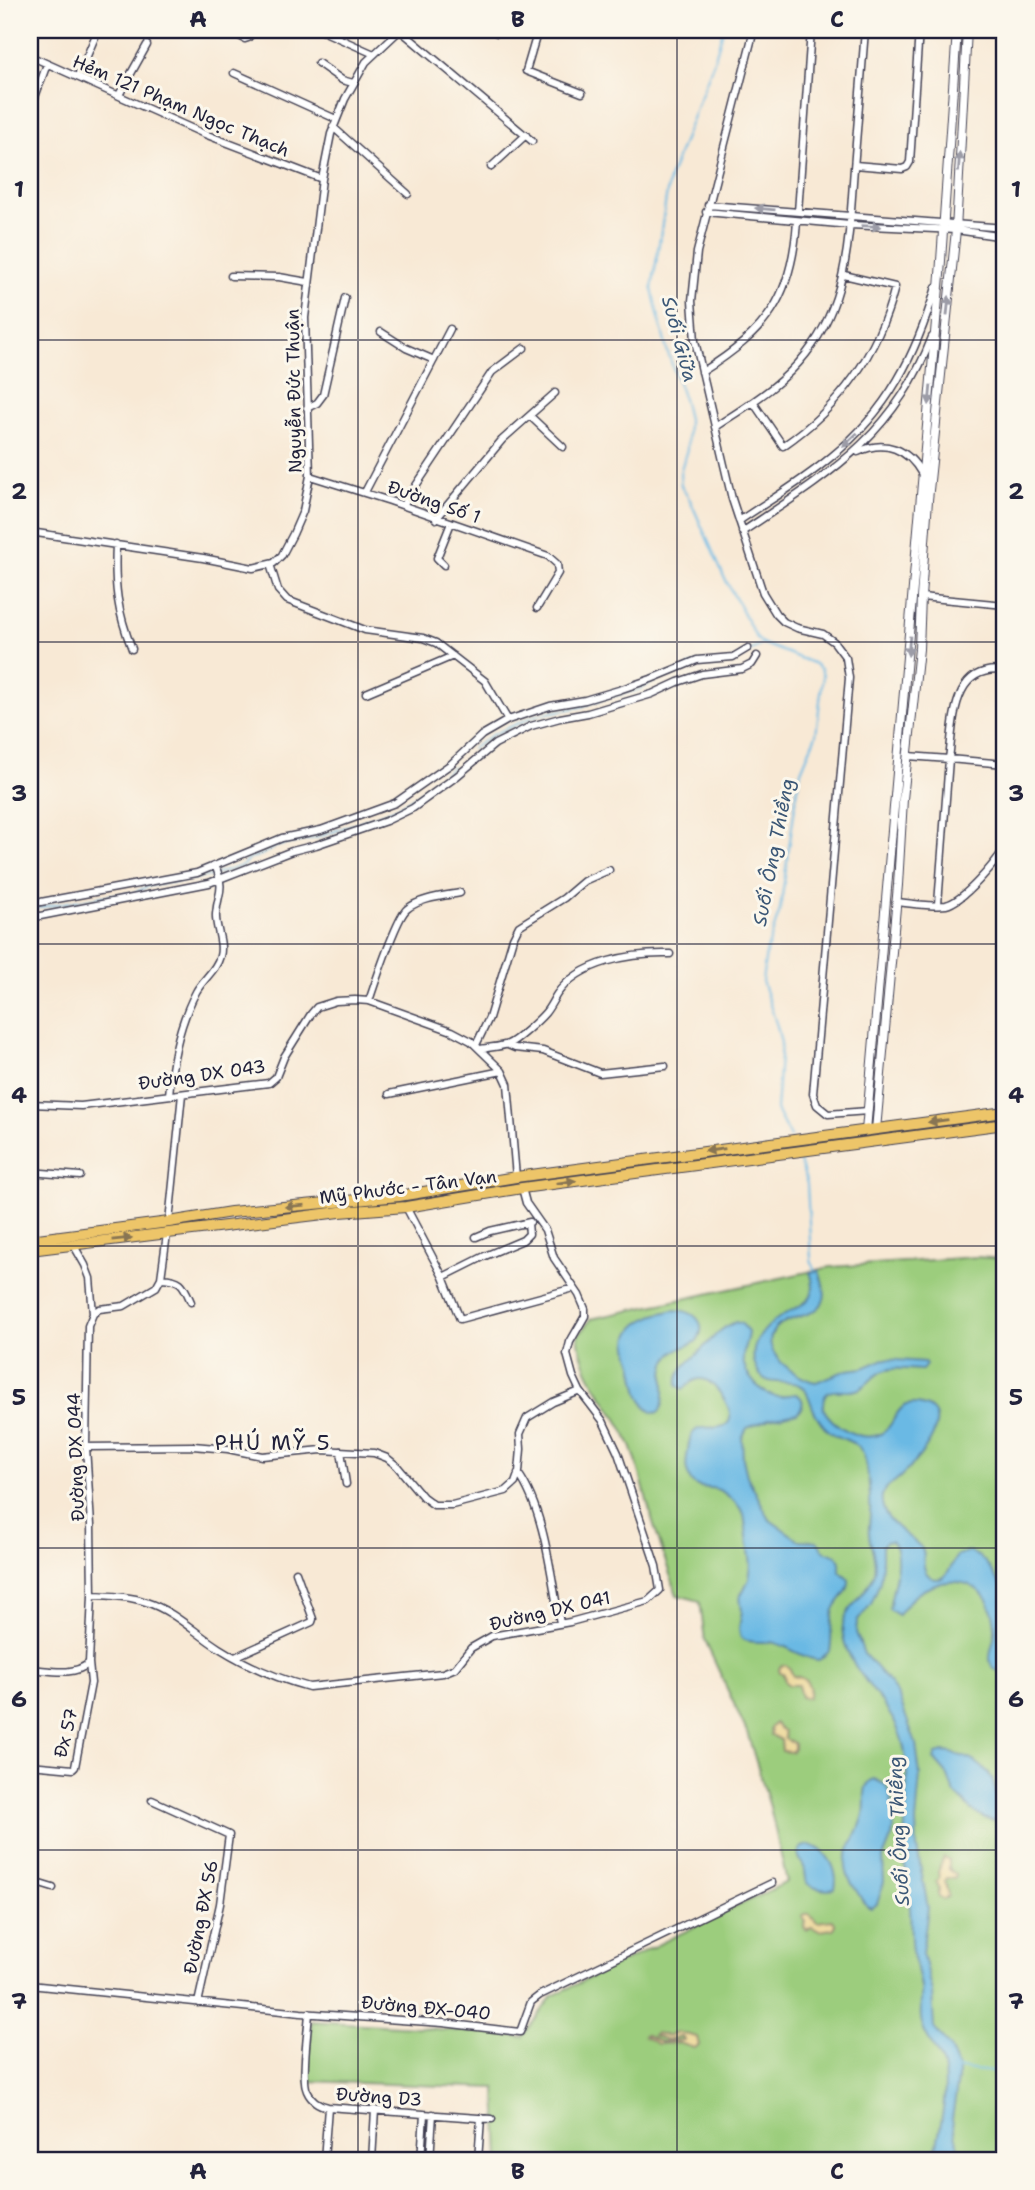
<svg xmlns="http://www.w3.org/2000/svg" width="1035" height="2190" viewBox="0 0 1035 2190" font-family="'Shantell Sans',sans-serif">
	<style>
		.green { fill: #9ccd7d; stroke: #5f785c; stroke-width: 2 }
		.sand { fill: #eeda9e; stroke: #887e6c; stroke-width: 2 }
		.water { fill: #6ab9e4; stroke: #466e90; stroke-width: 2 }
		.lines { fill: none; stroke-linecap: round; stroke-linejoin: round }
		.stream { stroke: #6ab9e4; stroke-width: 2 }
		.minor-casing { stroke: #424052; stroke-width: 9 }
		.tertiary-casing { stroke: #424052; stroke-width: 10 }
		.primary-casing { stroke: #424052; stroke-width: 12 }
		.minor { stroke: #fff; stroke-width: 6 }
		.tertiary { stroke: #fff; stroke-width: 8 }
		.primary { stroke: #edc569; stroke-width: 10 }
		.oneway { fill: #9c9ca7 }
		.oneway2 { fill: #887452 }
		.grid { fill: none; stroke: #22223b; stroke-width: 2; stroke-opacity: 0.55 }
		.labels { text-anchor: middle; stroke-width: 6; stroke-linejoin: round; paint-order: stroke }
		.street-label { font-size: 18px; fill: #22223b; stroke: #fbf7ec }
		.water-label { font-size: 19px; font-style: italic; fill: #3b5776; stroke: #fbf7ec }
		.quarter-label { font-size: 21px; letter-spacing: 2px; fill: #22223b; stroke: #fbf7ec }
		.neatline { fill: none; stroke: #22223b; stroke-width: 2.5 }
		.grid-label { font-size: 23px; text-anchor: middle; font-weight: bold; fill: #22223b }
	</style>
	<rect width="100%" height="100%" fill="#fbf7ec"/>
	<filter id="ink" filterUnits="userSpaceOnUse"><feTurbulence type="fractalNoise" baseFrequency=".0143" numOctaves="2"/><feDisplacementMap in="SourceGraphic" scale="14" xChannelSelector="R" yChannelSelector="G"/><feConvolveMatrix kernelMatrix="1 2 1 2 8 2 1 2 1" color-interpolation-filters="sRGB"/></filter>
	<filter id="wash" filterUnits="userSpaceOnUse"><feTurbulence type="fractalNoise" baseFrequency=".00686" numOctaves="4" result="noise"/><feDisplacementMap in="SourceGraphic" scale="28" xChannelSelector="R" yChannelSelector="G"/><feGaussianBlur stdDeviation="1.57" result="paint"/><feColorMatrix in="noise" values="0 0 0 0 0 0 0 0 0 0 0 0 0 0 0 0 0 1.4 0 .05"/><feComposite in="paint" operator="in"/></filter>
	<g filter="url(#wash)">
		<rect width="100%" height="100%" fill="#f8e9d5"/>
		<path class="green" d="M976,1257L1005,1259V2160H499L496,2088L307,2081L311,2021L416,2027L523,2037L552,1996L787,1882L770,1807L747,1732L705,1641L700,1601L677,1595C667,1566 657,1537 649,1508C643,1487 639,1466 631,1446C614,1403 583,1384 578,1335L591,1319L831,1267Z"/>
		<path class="sand" d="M786,1665L790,1669L793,1676C806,1677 813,1685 808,1698L801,1697L798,1685H789L785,1682L784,1675L780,1673L779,1669L781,1666Z
			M775,1723L779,1728L784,1731L785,1739L794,1744V1749L791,1752L782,1751L781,1740L771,1735L770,1728Z
			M944,1857L949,1860V1869L956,1875L955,1879L947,1878L945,1880L948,1896L943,1900L938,1895L939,1888L936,1882L939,1878L938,1872Z
			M804,1914H810L817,1922L832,1920L835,1923V1927L833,1929L819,1931L812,1927L806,1930L804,1927L806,1922L802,1916Z
			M677,2032L697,2037L699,2045L694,2048L679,2043L657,2044L644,2036L645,2034L660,2042L684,2040L681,2036L667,2040L653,2035L656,2033L668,2036Z"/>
		<path class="water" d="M819,1270C821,1280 828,1292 823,1302C814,1319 787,1315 775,1329C757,1351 797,1379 816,1382L847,1370L863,1368L884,1359L924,1362L926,1365L922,1370C905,1370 889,1364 874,1377C868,1382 864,1388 856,1390C844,1395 822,1381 823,1408C832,1426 862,1444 882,1433C898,1424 893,1399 922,1405C928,1406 932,1409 935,1414C943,1433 913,1465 900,1477C894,1483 884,1487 882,1496C879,1517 902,1531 915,1542C930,1553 920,1557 925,1570C926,1573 929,1576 932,1578C946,1584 952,1564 957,1555L968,1552C992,1559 989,1575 1005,1589V1673C998,1672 991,1669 990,1660C989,1649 996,1639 995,1628C993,1591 965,1572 930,1587C917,1592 906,1603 898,1615L889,1609C891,1593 905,1553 891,1541L886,1542L882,1546V1565L880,1582L871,1604L857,1622L856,1632L864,1654L888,1681L898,1695L916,1744L920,1775L916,1822L917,1848L928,1908L922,1953L932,1992L934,2028L950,2048L958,2067V2080L952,2119L961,2160H926L932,2155L937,2145C941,2123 950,2082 941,2061C936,2048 925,2039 922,2024C919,2012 922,2000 921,1987C919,1975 915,1963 912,1951C910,1937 911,1923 910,1909C909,1889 904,1871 904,1851C904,1814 912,1776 902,1740C890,1700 849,1674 843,1635C838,1610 866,1599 873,1576C878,1561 871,1550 869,1535C868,1528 870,1521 870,1514C871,1500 868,1468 864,1456C859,1442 847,1441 835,1435C828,1431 821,1424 817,1416C810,1407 810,1390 799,1385C785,1377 764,1392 755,1365C748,1345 765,1327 780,1317C800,1304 821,1303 810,1272Z
			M674,1310C693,1310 709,1322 697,1341C689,1347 679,1347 672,1354C656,1370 671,1395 659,1412L654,1413C637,1405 637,1380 633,1364C630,1353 624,1344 631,1332C639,1318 660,1313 674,1310Z
			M736,1322L742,1324L748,1331C748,1340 743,1349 743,1358C744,1375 762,1396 779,1397C785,1397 790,1394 796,1394C805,1398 804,1407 797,1413L769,1419L747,1428L742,1438L743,1459L747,1476L770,1520L799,1540L817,1541L824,1551L837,1556L840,1562V1571L849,1579C850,1594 838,1598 834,1610C829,1623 833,1638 830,1651L819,1660C806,1660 790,1647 775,1643C764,1640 750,1645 741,1638L739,1628L742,1611L740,1597L749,1579L751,1565L744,1514C739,1505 726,1492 716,1489C702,1486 692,1491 687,1471C685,1464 687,1457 688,1450C691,1414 714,1435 727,1424C738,1414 716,1384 706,1380C696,1376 690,1384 683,1389L678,1386C675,1369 692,1361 701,1350C712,1339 721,1327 736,1322Z
			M943,1752C959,1753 985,1763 992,1779C997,1791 993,1800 1005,1808V1823L983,1817L972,1810L954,1792L947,1774L934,1759L936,1754Z
			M874,1779L884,1784L889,1790L895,1817L892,1836L883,1858L884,1882L877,1904L872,1908C861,1904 861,1896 854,1887C833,1857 858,1843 864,1814C867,1802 860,1785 874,1779Z
			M810,1845C828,1850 839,1870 835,1889C827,1891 813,1889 807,1883C805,1878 806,1872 804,1867C800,1858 795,1856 802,1847Z"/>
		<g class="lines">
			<path class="stream" d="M723,30L714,61L669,179L652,289L666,347L682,394L688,419L687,449L680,473L681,486L690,500L724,577L757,639L764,644L815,664L821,669L823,675L816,735L801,771L798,785L780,910L766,953L762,981L777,1026L781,1043L776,1110L790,1137
				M740,656L763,644
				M689,666L708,662
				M472,749L492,735L537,715L580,707L608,697L636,691L655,681
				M30,909L111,895L135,893L148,886L210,876L242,866L249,859L263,854L277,846L316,838L395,809L419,793L452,767
				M798,1155L807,1184L811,1259L814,1270
				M958,2069L986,2071L1005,2075"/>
		</g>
	</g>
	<g filter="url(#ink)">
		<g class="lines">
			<g class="minor-casing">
				<path id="minor" d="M228,30L245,39L248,38L254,30
					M320,30L374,54
					M400,30L532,141
					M492,30L497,33
					M538,30L526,71L582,93
					M754,30L697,252L692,301L695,341L732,499L763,593L776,614L784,622L797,628L823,634L834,642L846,658L849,678L813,1094L817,1105L828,1114L868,1111
					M30,56L202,133L322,179
					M318,63L342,80L353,83
					M234,73L336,119
					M78,77L98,30
					M119,95L147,45
					M30,111L47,64
					M333,127L408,194
					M855,165L902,169L907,167L910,162L919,30
					M491,167L526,135
					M708,205L1005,228
					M706,212L850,225L956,230L1005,237
					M798,212L811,30
					M231,276L279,277L308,282
					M381,332L406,348L434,360
					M702,372C767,331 792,298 797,221
					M753,402L783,446C840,407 878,353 895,287L844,275
					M307,408L317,403L323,395L345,298
					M530,416L563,447
					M715,427C748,405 781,386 806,354C849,300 849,234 854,168C858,122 861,76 865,30
					M858,452C885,439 908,449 922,474
					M310,476L390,501L548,556L557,564L558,573L537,608
					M365,492L450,329
					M403,505L492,372L524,348
					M436,519L502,440L555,393
					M739,521C770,500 803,481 831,457C888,411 916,355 936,287
					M30,532L203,558L253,568L274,563L282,555L293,534L303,511L310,476L305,318L322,179L331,134L345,99L366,62L400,30
					M742,532C826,476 894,437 932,337
					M116,544C114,585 117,611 132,649
					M444,565L437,558L451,523
					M921,597L1005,605
					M1005,671C951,663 954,723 949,759L1005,764
					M366,693L453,656
					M508,720L550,706L585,700L619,690L651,679L697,660L733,657L748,648
					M908,756L949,759L938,904
					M896,902C910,903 933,907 946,905C964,901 995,863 1005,848
					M30,904L197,873L282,838L321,830L395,803L451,764L482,735L508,720L485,681L436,643L423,638L365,630L287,600L278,590L270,564
					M30,918L209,883L292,851L316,845L386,821L413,808L457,776L495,744L531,726L560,718L588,713L652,694L678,682L702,674L742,669L752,664L757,656
					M369,1001C374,986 397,917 407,909C420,898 444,896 460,893
					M476,1045L489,1018L513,938L519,926L564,898L584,881L609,870
					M508,1045L515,1048L543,1051L600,1073L665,1066
					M481,1049C490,1047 500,1047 508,1044C516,1041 539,1020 545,1013C550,1007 553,1000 557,994C580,961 632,953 670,954
					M389,1094L502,1071
					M169,1095C172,1059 179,1024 196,992C203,979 216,971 220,956C224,942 215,928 216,914C218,890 225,893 216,867
					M30,1104L81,1106L269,1083L276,1077L284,1057L311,1014L317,1007L336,1001L355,1000L369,1001L452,1031L471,1041L502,1071L508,1084L516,1177
					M30,1172L80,1176
					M406,1207L443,1277L460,1319L574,1288
					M169,1222L182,1094
					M476,1237L490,1231L530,1222
					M73,1244L85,1265L90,1278L93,1314
					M443,1277L485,1256L523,1240L529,1234L528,1223
					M161,1278C182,1279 183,1284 191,1302
					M86,1447L193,1446L228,1449L262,1456L322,1450L374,1453L387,1458L397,1466L423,1497L434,1505H452L506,1491L515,1483L519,1472L521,1449L520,1434L527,1418L553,1402L580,1391
					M341,1451L346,1484
					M518,1473C545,1511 551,1577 560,1623
					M92,1595C111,1596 129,1596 146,1602C174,1611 195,1633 219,1648C246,1665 279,1679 309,1687L443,1673L455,1668L471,1648L492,1636L570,1622L648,1601L660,1590L656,1566L618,1453L603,1421L580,1391L573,1376L567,1354L570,1342L585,1316V1309L579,1295L554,1258L545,1230L526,1203L522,1188
					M235,1657L312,1622L313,1619L296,1572
					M30,1669C49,1670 73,1677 89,1663L92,1595L91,1525L86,1447L88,1326L93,1314L99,1309L124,1306L156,1287L161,1278L167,1234
					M30,1765L73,1769L75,1767L91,1683L89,1663
					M152,1800L229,1835L220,1904L198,2003
					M30,1881L53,1888
					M30,1985L301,2013L443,2023L520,2032L531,2002L540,1995L772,1883
					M309,2013C308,2030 301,2078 307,2091C311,2100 318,2105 328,2107L492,2119
					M324,2160L328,2107
					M372,2160L375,2110
					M421,2160L424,2114
					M430,2160L433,2114
					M478,2160L481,2118"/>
			</g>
			<g class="tertiary-casing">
				<path id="tertiary" d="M876,1130L898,885L903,799L919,649L921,597L928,500L956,230L967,30
					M866,1131L940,275L957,30"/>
			</g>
			<g class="primary-casing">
				<path id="primary" d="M30,1240L169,1222L231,1212L399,1196L516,1177L1005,1112
					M30,1250L340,1212L406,1207L522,1188L1005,1124"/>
			</g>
			<use href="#minor" class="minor"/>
			<use href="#tertiary" class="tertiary"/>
			<use href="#primary" class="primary"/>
		</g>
		<defs><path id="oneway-solid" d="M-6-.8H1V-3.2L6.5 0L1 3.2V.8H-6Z" transform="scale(1.75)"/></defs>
		<g class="oneway">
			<use href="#oneway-solid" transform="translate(959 162) rotate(-87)"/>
			<use href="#oneway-solid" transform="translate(765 209) rotate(-175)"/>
			<use href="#oneway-solid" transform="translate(871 226) rotate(2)"/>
			<use href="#oneway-solid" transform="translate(948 306) rotate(-84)"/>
			<use href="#oneway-solid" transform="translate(930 395) rotate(95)"/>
			<use href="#oneway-solid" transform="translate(850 440) rotate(136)"/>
			<use href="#oneway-solid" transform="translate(909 646) rotate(95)"/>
		</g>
		<g class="oneway2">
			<use href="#oneway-solid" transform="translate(938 1121) rotate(172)"/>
			<use href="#oneway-solid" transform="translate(715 1150) rotate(172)"/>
			<use href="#oneway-solid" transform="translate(566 1182) rotate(-8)"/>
			<use href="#oneway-solid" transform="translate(295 1206) rotate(175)"/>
			<use href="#oneway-solid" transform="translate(122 1239) rotate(-6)"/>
		</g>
	</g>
	<path class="grid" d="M358,30V2160M677,30V2160M30,340H1005M30,642H1005M30,944H1005M30,1246H1005M30,1548H1005M30,1850H1005"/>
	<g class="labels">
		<g class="street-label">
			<text transform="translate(181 106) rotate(23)" y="6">Hẻm 121 Phạm Ngọc Thạch</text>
			<text transform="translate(294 391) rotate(-91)" y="6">Nguyễn Đức Thuận</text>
			<text transform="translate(434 502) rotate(19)" y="6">Đường Số 1</text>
			<text transform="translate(202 1075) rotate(-8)" y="6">Đường DX 043</text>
			<text transform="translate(408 1187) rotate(-7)" y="6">Mỹ Phước - Tân Vạn</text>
			<text transform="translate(76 1457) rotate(-92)" y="6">Đường DX 044</text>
			<text transform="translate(550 1611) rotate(-13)" y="6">Đường DX 041</text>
			<text transform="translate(66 1733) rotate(-76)" y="6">Đx 57</text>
			<text transform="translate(201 1917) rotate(-79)" y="6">Đường ĐX 56</text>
			<text transform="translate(426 2008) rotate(5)" y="6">Đường ĐX-040</text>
			<text transform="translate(379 2097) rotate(4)" y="6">Đường D3</text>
		</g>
		<g class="water-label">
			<text transform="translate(680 339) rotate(75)" y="7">Suối Giữa</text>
			<text transform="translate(773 852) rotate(-79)" y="7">Suối Ông Thiềng</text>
			<text transform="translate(898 1831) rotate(-93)" y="7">Suối Ông Thiềng</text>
		</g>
		<g class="quarter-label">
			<text x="273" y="1450">PHÚ MỸ 5</text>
		</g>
	</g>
	<rect width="1035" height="2190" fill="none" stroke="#fbf7ec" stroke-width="77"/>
	<rect x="38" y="38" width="958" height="2114" class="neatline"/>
	<g class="grid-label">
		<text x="198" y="27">A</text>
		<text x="518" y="27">B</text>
		<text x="837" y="27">C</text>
		<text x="19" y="197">1</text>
		<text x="1016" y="197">1</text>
		<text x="19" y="499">2</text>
		<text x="1016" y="499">2</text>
		<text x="19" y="801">3</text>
		<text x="1016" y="801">3</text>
		<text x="19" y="1103">4</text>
		<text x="1016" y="1103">4</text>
		<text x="19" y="1405">5</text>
		<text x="1016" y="1405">5</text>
		<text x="19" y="1707">6</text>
		<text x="1016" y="1707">6</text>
		<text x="19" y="2009">7</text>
		<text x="1016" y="2009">7</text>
		<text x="198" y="2179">A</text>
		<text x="518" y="2179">B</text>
		<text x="837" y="2179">C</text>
	</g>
</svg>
